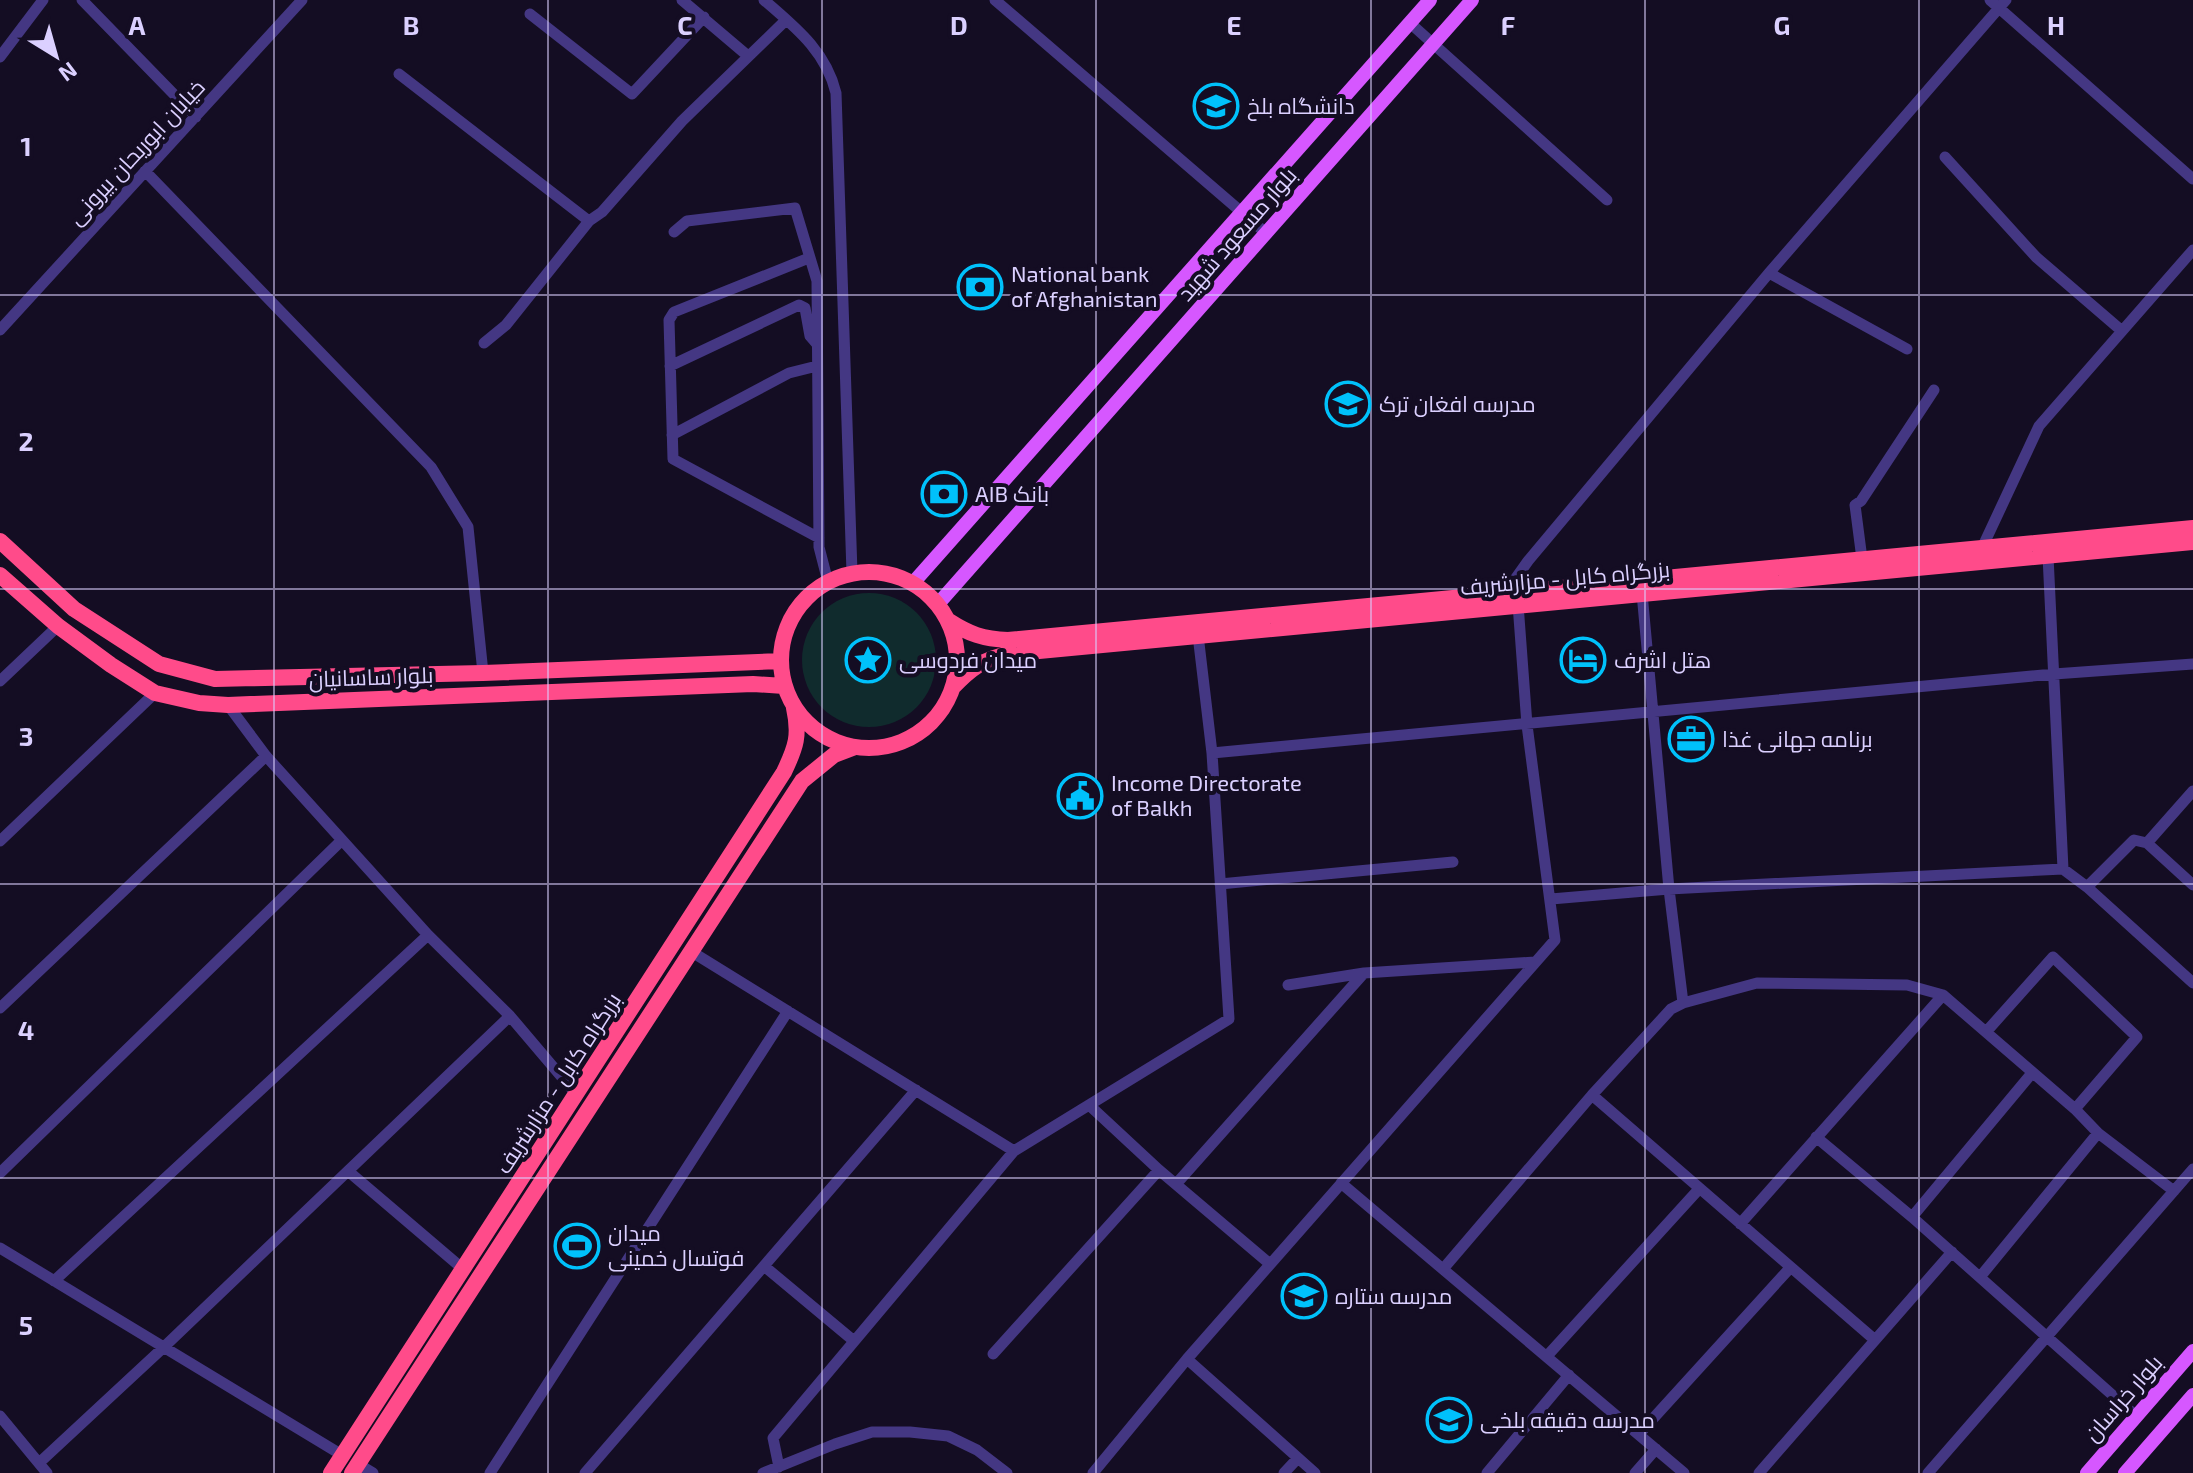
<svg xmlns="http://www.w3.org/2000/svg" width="2193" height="1473" viewBox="0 0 2193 1473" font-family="'Exo 2',Cairo,sans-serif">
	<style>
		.green { fill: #102b2d }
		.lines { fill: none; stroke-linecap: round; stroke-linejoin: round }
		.minor { stroke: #443783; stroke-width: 11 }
		.major { stroke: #d657ff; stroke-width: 14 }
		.highway { stroke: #ff4b8a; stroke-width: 16 }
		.grid { fill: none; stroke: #dbd0ff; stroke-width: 2; stroke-opacity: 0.55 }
		.labels { text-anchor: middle; stroke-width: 8; stroke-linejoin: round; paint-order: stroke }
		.poi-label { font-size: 22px; fill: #dbd0ff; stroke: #140d23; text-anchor: start }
		.street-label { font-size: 22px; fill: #dbd0ff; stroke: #140d23 }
		.grid-label { font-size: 26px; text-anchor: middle; font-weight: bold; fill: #dbd0ff; stroke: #140d23; stroke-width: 8; stroke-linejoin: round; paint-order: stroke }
	</style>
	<rect width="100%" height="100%" fill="#140d23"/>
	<path class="green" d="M802 660a67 67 0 1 1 134 0a67 67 0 1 1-134 0Z"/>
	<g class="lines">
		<path class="minor" d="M82,0L196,117
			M682,0L748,56
			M764,0C795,27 826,51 836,93L852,573
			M995,0L1267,234
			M1990,0L2193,179
			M530,14L632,94L704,17
			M1410,23L1607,200
			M0,57L43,0
			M399,74L589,221L602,212L682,121L786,20
			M1945,157L2036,257L2122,331
			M145,171L431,467L468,527L483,673
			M674,232L687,221L795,208L817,281L819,547L828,582
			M809,258L674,312L669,320L673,459L819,538
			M1769,273L1907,349
			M0,330L302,0
			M484,343L506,325L589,221
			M670,366L799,305L805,308L810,336L816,343
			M672,435L789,373L817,366
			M1982,548L2039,426L2193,250
			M2048,556L2063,869
			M1862,559L1855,505L1861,501L1934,390
			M1506,592L1528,561L1769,273L2006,0
			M1642,593L1669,889L1683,1003
			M0,681L58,626
			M228,705L266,756L342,840L428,935L510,1016L577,1095
			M1212,753L2054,674L2193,664
			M0,841L155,693
			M2147,843L2193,791
			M1220,884L1453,862
			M2087,887L2134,840L2147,843L2193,885
			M1551,899L1669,889L2063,869L2087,887L2193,983
			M692,952L1014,1151
			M1288,985L1364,973L1535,962
			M0,1008L266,756
			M1986,1032L2053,957L2137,1037L2075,1109
			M1592,1095L1875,1340
			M1089,1105L1159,1170L1270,1264
			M1816,1137L1912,1217L2136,1416
			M348,1171L463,1269
			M0,1173L342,840
			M1177,1183L1364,973
			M1341,1183L1684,1473
			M1912,1217L2032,1073
			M1740,1224L1943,995
			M0,1248L342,1455
			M764,1266L854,1341
			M1443,1269L1592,1095L1671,1009L1683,1003L1757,983L1907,985L1943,995L2075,1109L2098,1133L2174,1191
			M1980,1277L2098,1133
			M54,1281L428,935
			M993,1354L1159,1170
			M1547,1356L1699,1189
			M1187,1359L1315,1473
			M0,1416L47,1473
			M1639,1434L1790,1268
			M39,1463L165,1346L510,1016
			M358,1464L373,1473
			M779,1467L773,1438L1014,1151L1229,1019L1212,753L1198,635
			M490,1473L788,1011
			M585,1473L916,1090
			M763,1473L835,1444L872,1432H910L948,1436L977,1450L1007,1473
			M1093,1473L1187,1359L1555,940L1527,725L1518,604
			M1284,1473L1298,1458
			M1487,1473L1569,1375
			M1635,1473L1656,1449
			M1759,1473L1952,1252
			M1928,1473L2193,1169"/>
		<path class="major" d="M913,583L1430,0
			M938,604L1472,0
			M2087,1473L2193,1351
			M2125,1473L2193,1395"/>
		<path class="highway" d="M0,541L74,609L159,664L215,679L483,673L780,661
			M781 660a88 88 0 1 1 176 0a88 88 0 1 1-176 0Z
			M0,575L58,626L111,665L155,693L199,703L228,705L753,684L784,686
			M949,621C969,634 983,639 1008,640L2193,528
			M953,687C970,669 983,659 1008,654L2193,542
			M331,1473L784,772C796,747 800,735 794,708
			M352,1473L802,781L834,755L855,747"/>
	</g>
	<path class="grid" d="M274,0V1473M548,0V1473M822,0V1473M1096,0V1473M1371,0V1473M1645,0V1473M1919,0V1473M0,295H2193M0,589H2193M0,884H2193M0,1178H2193"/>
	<defs>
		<g id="university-ring" transform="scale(2.3)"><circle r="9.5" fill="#140d23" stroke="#00c1fb" stroke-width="1.5"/><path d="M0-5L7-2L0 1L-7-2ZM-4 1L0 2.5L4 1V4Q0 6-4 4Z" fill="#00c1fb"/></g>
		<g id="bank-ring" transform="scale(2.3)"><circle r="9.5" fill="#140d23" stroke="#00c1fb" stroke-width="1.5"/><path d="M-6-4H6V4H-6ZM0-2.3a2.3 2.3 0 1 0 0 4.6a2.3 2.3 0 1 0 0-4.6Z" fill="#00c1fb"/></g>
		<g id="school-ring" transform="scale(2.3)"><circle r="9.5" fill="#140d23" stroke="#00c1fb" stroke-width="1.5"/><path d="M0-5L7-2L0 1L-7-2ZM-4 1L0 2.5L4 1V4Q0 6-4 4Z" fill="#00c1fb"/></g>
		<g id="sight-ring" transform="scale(2.3)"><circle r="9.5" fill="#140d23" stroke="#00c1fb" stroke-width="1.5"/><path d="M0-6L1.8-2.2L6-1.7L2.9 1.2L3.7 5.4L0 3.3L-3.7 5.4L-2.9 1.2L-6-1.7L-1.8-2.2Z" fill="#00c1fb"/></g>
		<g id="hotel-ring" transform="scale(2.3)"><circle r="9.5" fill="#140d23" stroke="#00c1fb" stroke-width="1.5"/><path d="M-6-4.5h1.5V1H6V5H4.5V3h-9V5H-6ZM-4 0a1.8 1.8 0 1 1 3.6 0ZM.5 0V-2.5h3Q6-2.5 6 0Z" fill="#00c1fb"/></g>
		<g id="office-ring" transform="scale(2.3)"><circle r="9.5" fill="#140d23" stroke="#00c1fb" stroke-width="1.5"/><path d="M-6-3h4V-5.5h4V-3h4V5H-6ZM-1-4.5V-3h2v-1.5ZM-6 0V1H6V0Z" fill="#00c1fb"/></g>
		<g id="civic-ring" transform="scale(2.3)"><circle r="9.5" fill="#140d23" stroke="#00c1fb" stroke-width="1.5"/><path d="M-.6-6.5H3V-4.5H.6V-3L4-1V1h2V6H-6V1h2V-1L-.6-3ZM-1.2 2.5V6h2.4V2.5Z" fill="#00c1fb"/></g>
		<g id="stadium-ring" transform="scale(2.3)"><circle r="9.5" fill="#140d23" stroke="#00c1fb" stroke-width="1.5"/><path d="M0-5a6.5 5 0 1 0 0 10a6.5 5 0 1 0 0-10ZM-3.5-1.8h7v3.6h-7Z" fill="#00c1fb"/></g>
	</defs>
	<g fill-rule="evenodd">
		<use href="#university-ring" x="1216" y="106"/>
		<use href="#bank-ring" x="980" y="287"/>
		<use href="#school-ring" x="1348" y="404"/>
		<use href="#bank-ring" x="944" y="494"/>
		<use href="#sight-ring" x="868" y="660"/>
		<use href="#hotel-ring" x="1583" y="660"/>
		<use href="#office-ring" x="1691" y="739"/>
		<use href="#civic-ring" x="1080" y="796"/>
		<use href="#stadium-ring" x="577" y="1246"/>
		<use href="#school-ring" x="1304" y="1296"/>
		<use href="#school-ring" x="1449" y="1420"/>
	</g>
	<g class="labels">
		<g class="poi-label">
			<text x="1247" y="114">دانشگاه بلخ</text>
			<text x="1011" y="282">National bank<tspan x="1011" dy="25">of Afghanistan</tspan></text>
			<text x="1379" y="412">مدرسه افغان ترک</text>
			<text x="975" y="502">AIB بانک</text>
			<text x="899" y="668">میدان فردوسی</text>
			<text x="1614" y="668">هتل اشرف</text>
			<text x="1722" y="747">برنامه جهانی غذا</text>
			<text x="1111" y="791">Income Directorate<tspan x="1111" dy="25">of Balkh</tspan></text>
			<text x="608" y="1241">میدان<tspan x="608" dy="25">فوتسال خمینی</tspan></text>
			<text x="1335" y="1304">مدرسه ستاره</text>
			<text x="1480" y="1428">مدرسه دقيقه بلخى</text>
		</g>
		<g class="street-label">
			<text transform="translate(136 152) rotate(-47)" y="8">خیابان ابوریحان بیرونی</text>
			<text transform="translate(1237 234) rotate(-49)" y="8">بلوار مسعود شهید</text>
			<text transform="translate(1565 578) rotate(-5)" y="8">بزرگراه کابل - مزارشریف</text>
			<text transform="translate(371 677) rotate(-2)" y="8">بلوار ساسانیان</text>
			<text transform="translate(558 1083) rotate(-57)" y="8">بزرگراه کابل - مزارشریف</text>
			<text transform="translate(2123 1398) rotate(-49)" y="8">بلوار خراسان</text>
		</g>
	</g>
	<g class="grid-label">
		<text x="137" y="35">A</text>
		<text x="411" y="35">B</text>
		<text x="685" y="35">C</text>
		<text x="959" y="35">D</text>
		<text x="1234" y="35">E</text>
		<text x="1508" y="35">F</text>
		<text x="1782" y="35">G</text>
		<text x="2056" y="35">H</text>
		<text x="26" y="156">1</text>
		<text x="26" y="451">2</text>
		<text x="26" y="746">3</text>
		<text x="26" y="1040">4</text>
		<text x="26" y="1335">5</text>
	</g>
	<g transform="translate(56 56) rotate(143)" stroke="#140d23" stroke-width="6" paint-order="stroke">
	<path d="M0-6L14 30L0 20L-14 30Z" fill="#dbd0ff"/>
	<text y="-12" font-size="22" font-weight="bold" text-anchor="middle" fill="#dbd0ff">N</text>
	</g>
</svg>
